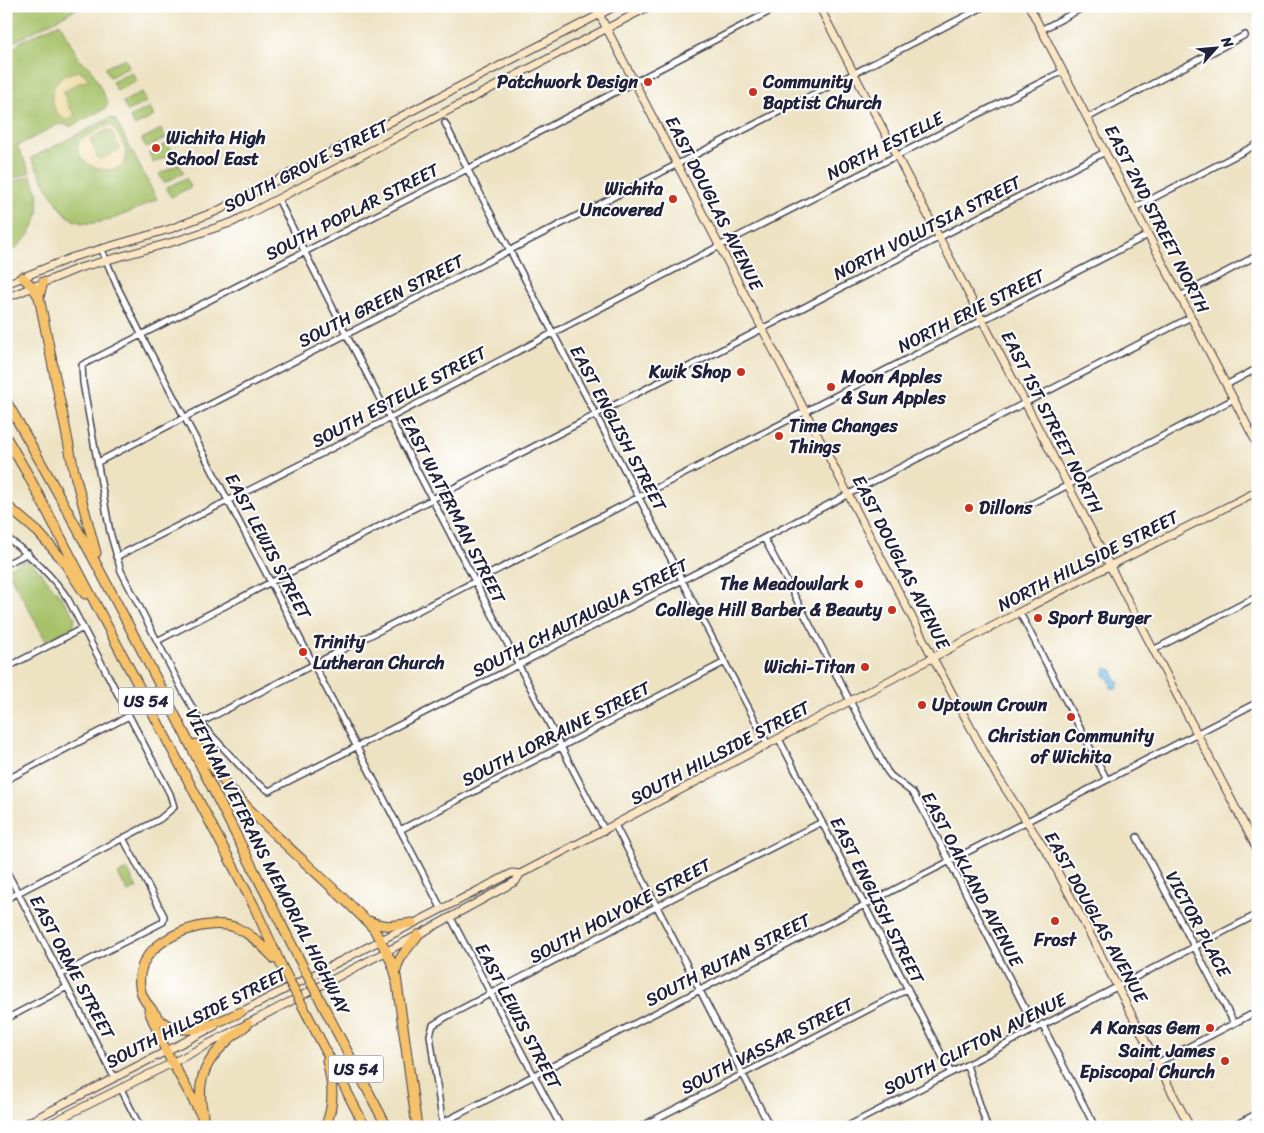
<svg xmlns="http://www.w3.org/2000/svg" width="1264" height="1133" viewBox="0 0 1264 1133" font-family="Sriracha,sans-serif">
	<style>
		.green { fill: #a6c168; stroke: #647252 }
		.sand { fill: #eeda9e; stroke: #887e6c; fill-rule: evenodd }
		.water { fill: #66b6e1; stroke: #446c8e }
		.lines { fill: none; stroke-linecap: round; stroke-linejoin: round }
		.stream { stroke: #66b6e1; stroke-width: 2 }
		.street-casing { stroke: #403f4f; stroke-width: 8 }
		.secondary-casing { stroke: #403f4f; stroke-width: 9 }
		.highway-casing { stroke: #403f4f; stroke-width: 11 }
		.street { stroke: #fff; stroke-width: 5 }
		.secondary { stroke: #fbe6c4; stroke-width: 7 }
		.highway { stroke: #f5c16b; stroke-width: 9 }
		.highway-bridge-casing { stroke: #403f4f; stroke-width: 11; stroke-linecap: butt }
		.highway-bridge { stroke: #f5c16b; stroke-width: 9 }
		.poi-dot { fill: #c8321e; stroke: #fff; stroke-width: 2 }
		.labels { text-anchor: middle; stroke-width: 4; stroke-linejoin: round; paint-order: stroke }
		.shield { fill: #fff; stroke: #646476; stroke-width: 1 }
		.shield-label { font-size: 16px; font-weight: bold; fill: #22223b }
		.poi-label { font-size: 18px; font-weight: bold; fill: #22223b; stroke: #fff; text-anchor: end }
		.street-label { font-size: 18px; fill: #22223b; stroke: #fff }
	</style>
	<rect width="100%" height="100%" fill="#fff"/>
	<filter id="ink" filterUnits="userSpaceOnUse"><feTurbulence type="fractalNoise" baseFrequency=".02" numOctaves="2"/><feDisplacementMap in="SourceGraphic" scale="10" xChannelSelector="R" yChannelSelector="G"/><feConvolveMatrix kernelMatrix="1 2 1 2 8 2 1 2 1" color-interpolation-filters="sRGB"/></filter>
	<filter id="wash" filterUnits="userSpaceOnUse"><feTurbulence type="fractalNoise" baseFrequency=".0096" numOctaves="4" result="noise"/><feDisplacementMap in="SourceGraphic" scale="20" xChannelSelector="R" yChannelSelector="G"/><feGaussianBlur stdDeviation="1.12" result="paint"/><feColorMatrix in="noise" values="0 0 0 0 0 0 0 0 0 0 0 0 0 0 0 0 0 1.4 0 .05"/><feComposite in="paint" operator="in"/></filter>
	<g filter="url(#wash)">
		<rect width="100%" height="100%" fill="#ede2c2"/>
		<path class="green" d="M6,6H82L6,46Z
			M60,23L80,61L90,67L108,103L106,108L71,126L59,124L17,146L30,172L6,182V57L21,41Z
			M125,58L129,67L110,77L105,68Z
			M132,72L137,81L117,91L112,82Z
			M142,92L147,102L127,111L123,102Z
			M150,107L154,116L135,126L130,117Z
			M110,118L115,119L157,199C136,209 94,233 72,219C57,210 40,173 31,158Z
			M161,129L166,138L146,148L142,139Z
			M168,143L173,153L153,163L149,153Z
			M179,164L184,173L164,183L159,174Z
			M31,175C33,182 37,190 38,198C42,221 26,244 6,254V185Z
			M186,178L191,187L171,197L166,188Z
			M24,560L30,561L34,565L58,593L75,617L73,627L46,641L7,569Z
			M127,869L137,888L128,892L118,874Z"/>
		<path class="sand" d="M79,71L85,74L88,79L87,81L81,82L63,92L69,107L75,114L74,116L67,120C53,115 47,94 57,82C62,75 70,73 79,71Z
			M109,125L113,126C117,134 126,146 126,155C127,183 66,168 80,139ZM107,130L111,131L120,149L101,159L98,158L90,139Z"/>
		<path class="water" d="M1106,668L1113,670L1115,678L1119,683L1117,689L1111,688L1110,681L1104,675V670Z"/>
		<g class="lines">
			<path class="stream" d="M1252,6L1258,18"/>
		</g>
	</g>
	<g filter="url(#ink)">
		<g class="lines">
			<g class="street-casing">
				<path id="street" d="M780,6L491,157L82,365L83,383L110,532L121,571L185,695L204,727L253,780L269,791L526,661L1191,317
					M1041,30L1086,6
					M1087,118L1245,35
					M445,123L469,172L768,745
					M278,199L346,334L605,831
					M1134,208L1258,144
					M101,248L117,286L144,340L441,908
					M1180,296L1258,255
					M1226,385L1258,368
					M98,462L985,6
					M1018,511L1234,399
					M6,537C30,555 51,574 68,599L170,794L174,807L160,819L6,899
					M764,538L887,771L891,776L913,793L922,808L1035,1028
					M116,557L317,456L729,241L1063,71
					M6,564L28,553
					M1020,613L1107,780
					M157,641L1105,152
					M1153,650L1258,596
					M6,668L83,628
					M202,722L1148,235
					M779,739L951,1073
					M6,780L129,716
					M615,825L770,1127
					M400,830L725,662
					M1137,837L1234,1023
					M6,870L114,1077
					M451,918L561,1127
					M60,975L163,922L164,916L123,838
					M6,1019L67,987
					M1042,1024L1095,1127
					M1157,1063L1258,1011
					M967,1065L987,1127
					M121,1089L140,1127
					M442,1123L1258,702
					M443,1127L430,1035L433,1025L446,1017L675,897L822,822
					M640,1127L908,989
					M846,1127L1258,914
					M1231,1127L1258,1113"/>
			</g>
			<g class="secondary-casing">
				<path id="secondary" d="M595,6L933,658L997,776L1050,857L1190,1127
					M819,6L1258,851
					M1029,6L1258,446
					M6,284L73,257L170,229L217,211L616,6
					M6,298L79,268L176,241L233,222L650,6
					M237,1014L512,873L520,874
					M19,1127L215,1026
					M43,1127L172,1063L418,935L516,881L520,874L1054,594L1258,491"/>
			</g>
			<g class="highway-casing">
				<path id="highway" d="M22,277L32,286L39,297L74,471L96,553
					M39,297L43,282
					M6,401C111,583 203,771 298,957
					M6,437L28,475L254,906L282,967
					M6,505L38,532L62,559L85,594
					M196,744C243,816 315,866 374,929C382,945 392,958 396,976L417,1127
					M369,921C383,928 397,925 412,923
					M396,971C398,957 410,946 418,935
					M149,1011L166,1051L208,1127
					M326,1011L387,1127
					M241,1012C217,1022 186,1040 161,1021C157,1017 153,1011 149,1006C140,996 137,981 142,967C152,936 209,916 237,928C253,935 263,947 275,959
					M309,1018L365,1127
					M203,1114C192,1070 216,1049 248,1024
					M325,1127C335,1105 333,1084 327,1061"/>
			</g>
			<use href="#street" class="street"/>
			<use href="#secondary" class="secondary"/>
			<use href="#highway" class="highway"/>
			<g class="highway-bridge-casing">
				<path id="highway-bridge" d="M298,957L326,1011
					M282,967L309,1018"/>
			</g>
			<use href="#highway-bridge" class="highway-bridge"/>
		</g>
	</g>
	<g class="poi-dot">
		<circle cx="648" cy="82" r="5"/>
		<circle cx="753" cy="92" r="5"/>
		<circle cx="156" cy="148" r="5"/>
		<circle cx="673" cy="199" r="5"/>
		<circle cx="741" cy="372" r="5"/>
		<circle cx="831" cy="387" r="5"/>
		<circle cx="779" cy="436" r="5"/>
		<circle cx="969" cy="508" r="5"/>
		<circle cx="859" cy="584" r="5"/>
		<circle cx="892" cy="610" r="5"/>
		<circle cx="1038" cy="618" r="5"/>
		<circle cx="303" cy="652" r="5"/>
		<circle cx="865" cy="667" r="5"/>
		<circle cx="922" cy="705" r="5"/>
		<circle cx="1071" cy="717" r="5"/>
		<circle cx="1055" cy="921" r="5"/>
		<circle cx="1210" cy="1028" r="5"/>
		<circle cx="1225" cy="1061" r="5"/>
	</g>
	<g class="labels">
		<g class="shield">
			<rect x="118.5" y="687.5" width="55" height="27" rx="4"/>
			<rect x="328.5" y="1055.5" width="55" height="27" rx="4"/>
		</g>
		<g class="shield-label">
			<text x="146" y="707">US 54</text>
			<text x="356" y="1075">US 54</text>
		</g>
		<g class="poi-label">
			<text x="638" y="88">Patchwork Design</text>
			<text x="763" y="88" text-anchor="start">Community<tspan x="763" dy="21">Baptist Church</tspan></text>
			<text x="166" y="144" text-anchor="start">Wichita High<tspan x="166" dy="21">School East</tspan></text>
			<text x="663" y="195">Wichita<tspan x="663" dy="21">Uncovered</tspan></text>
			<text x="731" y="378">Kwik Shop</text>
			<text x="841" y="383" text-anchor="start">Moon Apples<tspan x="841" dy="21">&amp; Sun Apples</tspan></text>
			<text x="789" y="432" text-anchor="start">Time Changes<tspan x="789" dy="21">Things</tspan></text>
			<text x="979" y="514" text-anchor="start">Dillons</text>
			<text x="849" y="590">The Meadowlark</text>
			<text x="882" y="616">College Hill Barber &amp; Beauty</text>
			<text x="1048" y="624" text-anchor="start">Sport Burger</text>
			<text x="313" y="648" text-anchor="start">Trinity<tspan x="313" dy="21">Lutheran Church</tspan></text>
			<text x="855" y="673">Wichi-Titan</text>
			<text x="932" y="711" text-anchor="start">Uptown Crown</text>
			<text x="1071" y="742" text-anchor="middle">Christian Community<tspan x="1071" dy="21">of Wichita</tspan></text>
			<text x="1055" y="946" text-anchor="middle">Frost</text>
			<text x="1200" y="1034">A Kansas Gem</text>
			<text x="1215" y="1057">Saint James<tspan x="1215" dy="21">Episcopal Church</tspan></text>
		</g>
		<g class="street-label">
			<text transform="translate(885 146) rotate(-27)" y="6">NORTH ESTELLE</text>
			<text transform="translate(306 166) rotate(-27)" y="6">SOUTH GROVE STREET</text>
			<text transform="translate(714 203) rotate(63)" y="6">EAST DOUGLAS AVENUE</text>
			<text transform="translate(352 212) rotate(-27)" y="6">SOUTH POPLAR STREET</text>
			<text transform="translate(1157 219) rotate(63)" y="6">EAST 2ND STREET NORTH</text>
			<text transform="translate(927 228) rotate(-27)" y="6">NORTH VOLUTSIA STREET</text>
			<text transform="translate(381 301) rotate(-27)" y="6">SOUTH GREEN STREET</text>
			<text transform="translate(971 311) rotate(-27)" y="6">NORTH ERIE STREET</text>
			<text transform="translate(399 397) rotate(-28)" y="6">SOUTH ESTELLE STREET</text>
			<text transform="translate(1052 422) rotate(63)" y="6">EAST 1ST STREET NORTH</text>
			<text transform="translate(618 428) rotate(62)" y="6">EAST ENGLISH STREET</text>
			<text transform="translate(453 509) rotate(63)" y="6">EAST WATERMAN STREET</text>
			<text transform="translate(268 546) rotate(62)" y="6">EAST LEWIS STREET</text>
			<text transform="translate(1088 561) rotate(-27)" y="6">NORTH HILLSIDE STREET</text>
			<text transform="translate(901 562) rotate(63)" y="6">EAST DOUGLAS AVENUE</text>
			<text transform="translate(580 618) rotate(-27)" y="6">SOUTH CHAUTAUQUA STREET</text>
			<text transform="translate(556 734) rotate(-27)" y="6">SOUTH LORRAINE STREET</text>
			<text transform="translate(720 753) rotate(-28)" y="6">SOUTH HILLSIDE STREET</text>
			<text transform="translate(268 862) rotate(63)" y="6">VIETNAM VETERANS MEMORIAL HIGHWAY</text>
			<text transform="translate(972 879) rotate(62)" y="6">EAST OAKLAND AVENUE</text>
			<text transform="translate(877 900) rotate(63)" y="6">EAST ENGLISH STREET</text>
			<text transform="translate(620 911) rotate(-28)" y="6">SOUTH HOLYOKE STREET</text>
			<text transform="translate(1096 917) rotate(61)" y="6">EAST DOUGLAS AVENUE</text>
			<text transform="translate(1198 924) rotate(62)" y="6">VICTOR PLACE</text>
			<text transform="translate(728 960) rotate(-27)" y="6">SOUTH RUTAN STREET</text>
			<text transform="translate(72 967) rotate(62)" y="6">EAST ORME STREET</text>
			<text transform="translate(518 1016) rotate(62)" y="6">EAST LEWIS STREET</text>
			<text transform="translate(196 1018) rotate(-27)" y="6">SOUTH HILLSIDE STREET</text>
			<text transform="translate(975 1044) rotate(-27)" y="6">SOUTH CLIFTON AVENUE</text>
			<text transform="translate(767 1046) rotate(-27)" y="6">SOUTH VASSAR STREET</text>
		</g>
	</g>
	<rect width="1264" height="1133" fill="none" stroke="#fff" stroke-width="25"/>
	<g transform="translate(1216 48) rotate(63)" stroke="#ffffff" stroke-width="4" paint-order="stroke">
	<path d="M0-4L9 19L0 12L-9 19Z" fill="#22223b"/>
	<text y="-8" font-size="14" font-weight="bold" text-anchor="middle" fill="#22223b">N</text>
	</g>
</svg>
